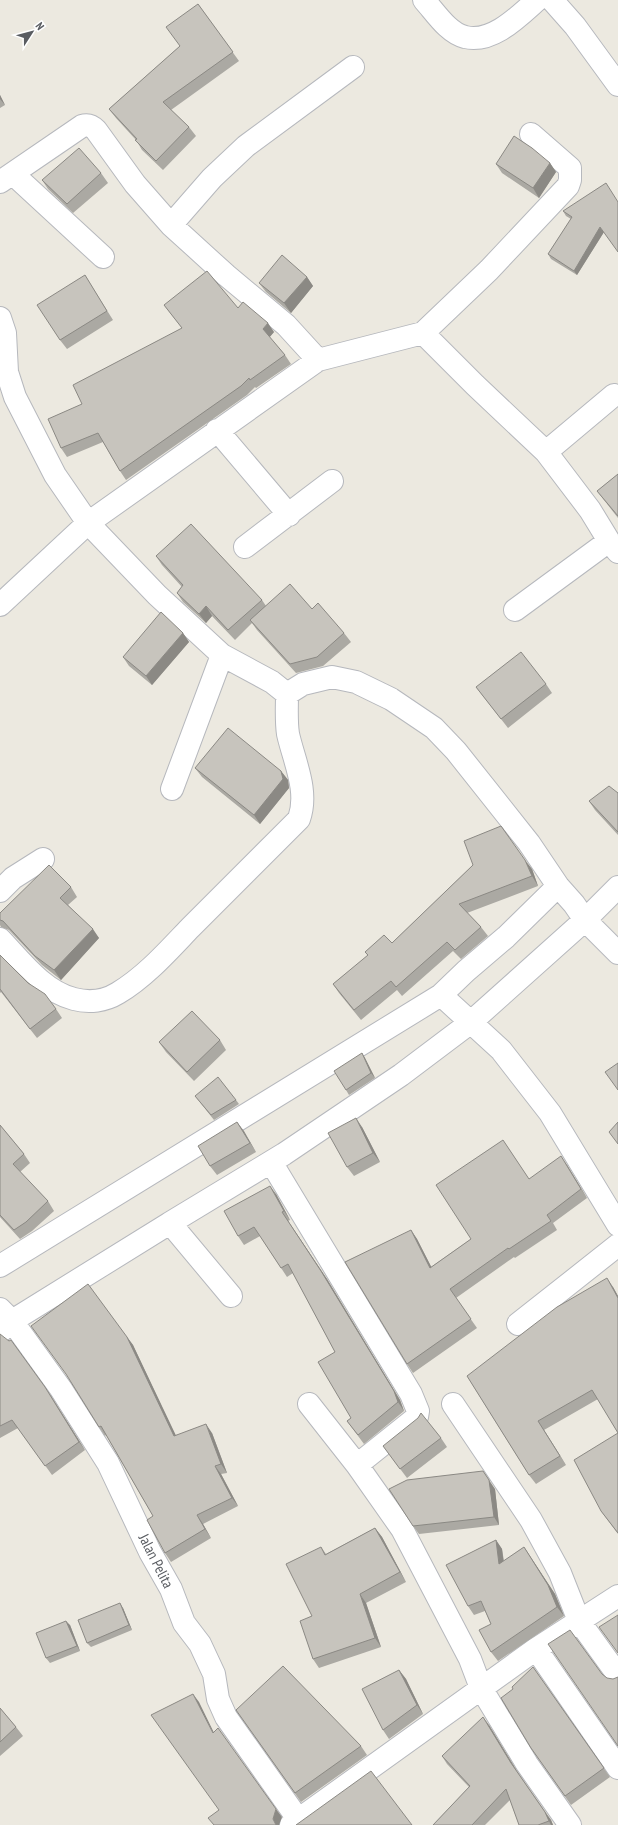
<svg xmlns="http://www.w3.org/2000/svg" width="618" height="1825" viewBox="0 0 618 1825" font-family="'PT Sans Narrow',sans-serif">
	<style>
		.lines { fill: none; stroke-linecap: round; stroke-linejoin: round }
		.minor-casing { stroke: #b6b8bd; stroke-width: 24 }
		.minor { stroke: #fff; stroke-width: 22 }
		.wall { fill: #aba9a3 }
		.shaded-wall { fill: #8b8984 }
		.building { fill: #c7c4bd; stroke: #8b8984 }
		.labels { text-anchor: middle; stroke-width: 4; stroke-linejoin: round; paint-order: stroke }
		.street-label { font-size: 15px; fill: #595c61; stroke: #fff }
	</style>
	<rect width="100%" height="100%" fill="#ece9e0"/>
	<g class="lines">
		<g class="minor-casing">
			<path id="minor" d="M424,0C435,12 448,33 465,37C492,44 519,16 537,0
				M552,0L575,26L618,85
				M13,174L103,257
				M0,182L82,126C88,124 92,126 96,130L135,184L171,225L226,275L286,325L318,360L423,333L475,385L546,452L590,510L609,541L618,552
				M171,225L212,178L246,146L353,67
				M0,318L5,333L7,372L15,397L55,475L88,523L157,595L222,655L272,682L287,694L303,684L332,677L356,682L391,699L434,728L456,751L529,843L558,886L574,904L585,920L618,953
				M423,333L489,270L568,186L570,180V168L531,134
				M217,430L289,515
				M546,452L614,395
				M245,547L332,481
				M0,605L88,523L318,360
				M515,610L609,541
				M172,789L222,655
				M0,891L13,878L43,859
				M0,939C21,961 43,991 74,999C89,1003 105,1001 118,993C145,977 168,951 190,928C226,892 263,855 299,819C309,791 294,761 288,734C286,721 287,707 287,694
				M441,995L501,1050L550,1113L618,1225
				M271,1162L411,1394L418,1411L417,1417L357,1465
				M170,1223L284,1154L401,1075L470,1023L585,920L618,887
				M0,1266L441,995L466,971L506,937L558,886
				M0,1309L12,1321L61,1389L108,1463L150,1552L171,1589L184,1623L200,1644L214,1674L218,1699L226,1717L298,1819
				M518,1324L618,1245
				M0,1332L12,1321L170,1223L231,1296
				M309,1404L357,1465L402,1529L470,1659L481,1688L527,1764L570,1825
				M453,1404L531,1520L560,1573L579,1621L618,1675
				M536,1649L618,1768
				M291,1825L536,1649L618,1596"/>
		</g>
		<use href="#minor" class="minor"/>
	</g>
	<path class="wall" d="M198,4L239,61L171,110L189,127L196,136L163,170L142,150L136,140L116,118L109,109L179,47Z
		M0,95L5,105L0,108Z
		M550,163L556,172L539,198L502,173L496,164Z
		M101,173L108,183L73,213L48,189L42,180Z
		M563,211L604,232L577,275L551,259L548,254L571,219L566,216Z
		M85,275L91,285L113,320L67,349L60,340Z
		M307,277L313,286L291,313L266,292L259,283Z
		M164,305L238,308L274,332L269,337L285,355L291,364L256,388L255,387L247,395L126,480L120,471L103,442L67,457L61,448L82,404L182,328Z
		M618,474V518L597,491Z
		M156,556L262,600L266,606L312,609L344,633L351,642L323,666L296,673L257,630L252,623L235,640L212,616L206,623L183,602L177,593L182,587L162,565Z
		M183,633L189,642L152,685L129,666L123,657Z
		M546,684L552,693L508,728L476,687Z
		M195,768L281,771L288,780L289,788L260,824L202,777Z
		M618,793V835L595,810L589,801Z
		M473,865L532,869L538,886L467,913L481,927L488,936L461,959L453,951L402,996L397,990L361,1020L339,993L333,984L368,956L365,952L392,943Z
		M71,887L77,897L68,905L99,938L61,980L42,965L9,930L1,927L0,925V913Z
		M0,955L56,1009L62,1018L37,1038L1,992L0,993Z
		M220,1040L226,1050L194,1081L166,1052L159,1042Z
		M362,1053L365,1058L375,1078L349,1095L346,1090Z
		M195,1096L236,1100L239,1104L214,1120Z
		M237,1122L256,1152L217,1175L210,1166Z
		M0,1125L24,1154L30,1163L20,1172L48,1201L54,1211L32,1231L20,1239L0,1217Z
		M362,1127L380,1162L354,1176L347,1167Z
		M567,1165L587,1198L553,1223L557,1230L515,1258L514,1257L456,1298L477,1328L413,1373L407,1364L411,1230L417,1239L431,1267L471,1239L529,1179Z
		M276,1194L290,1220L288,1221L327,1279L400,1400L404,1411L364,1444L347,1421L351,1418L335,1352L293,1273L287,1277L260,1236L244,1245L238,1236Z
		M613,1287L618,1296V1534L601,1511L618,1433L598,1399L544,1430L566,1465L536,1484L529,1475L467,1376Z
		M0,1334L51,1396L85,1450L52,1475L18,1428L0,1438Z
		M127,1337L133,1345L175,1435L212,1433L227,1473L221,1474L238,1506L203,1524L211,1538L171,1562L165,1553L153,1516L106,1435L105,1436L99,1427Z
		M441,1438L447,1447L407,1478L383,1446Z
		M495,1489L499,1525L419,1534L413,1526Z
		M375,1528L382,1537L406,1582L366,1603L381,1647L319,1668L313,1659L312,1616L321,1547L326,1554Z
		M496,1540L502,1549L504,1561L524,1547L555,1594L564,1616L498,1661L491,1652V1624L485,1611L474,1615L468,1606Z
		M123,1608L132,1630L91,1647L87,1643Z
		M70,1625L80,1651L50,1663L46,1658Z
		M533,1667L610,1777L571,1805L531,1748L513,1689Z
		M399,1670L406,1679L423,1714L389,1739L383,1730Z
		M0,1708L16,1727L23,1736L0,1756Z
		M236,1710L361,1746L367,1755L301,1802Z
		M489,1725L517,1771L551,1820L553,1825H519L510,1800L485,1825H433L469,1787L447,1764L442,1756Z"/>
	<path class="shaded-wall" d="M0,95L5,105L0,99Z
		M550,163L556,172L539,198L533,188Z
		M600,227L604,232L577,275L574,271Z
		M307,277L313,286L291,313L284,303Z
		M268,323L274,332L269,338L263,329Z
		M206,606L212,616L206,623L199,614Z
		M183,633L189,642L152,685L146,676Z
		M281,771L288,780L289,788L260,824L254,815Z
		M525,860L532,869L538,886L532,876Z
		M93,929L99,938L61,980L54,970Z
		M362,1053L365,1058L375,1078L371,1073Z
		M356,1118L362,1127L380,1162L373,1153Z
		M237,1122L244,1131L256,1152L250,1143Z
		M561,1156L567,1165L587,1198L581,1189Z
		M270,1186L276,1194L290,1220L284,1211Z
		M282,1212L327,1279L400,1400L404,1411L398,1402Z
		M411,1230L417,1239L436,1276L430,1268Z
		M607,1278L613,1287L618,1296V1298Z
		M127,1337L133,1345L180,1444L174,1436Z
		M45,1387L51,1396L85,1450L79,1442Z
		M538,1421L544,1430L566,1465L560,1456Z
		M206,1424L212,1433L227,1473L221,1464Z
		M215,1466L221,1474L238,1506L232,1498Z
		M483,1471L495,1489L499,1525L494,1517Z
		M197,1515L203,1524L211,1538L205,1529Z
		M375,1528L382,1537L406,1582L400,1572Z
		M496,1540L502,1549L505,1574L499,1564Z
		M524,1547L555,1594L564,1616L557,1607Z
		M360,1594L366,1603L381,1647L375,1638Z
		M120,1603L123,1608L132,1630L129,1625Z
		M66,1621L70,1625L80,1651L77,1646Z
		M399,1670L406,1679L423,1714L417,1705Z
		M193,1694L199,1702L218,1741L213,1733Z
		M483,1717L489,1725L517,1771L511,1763Z
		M276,1809L282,1817L279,1825H276L273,1819Z
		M545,1812L551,1820L553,1825H551L549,1821Z"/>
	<path class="building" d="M198,4L233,52L163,102L189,127L156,161L135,140L137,139L109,109L180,46L166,27Z
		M514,136L532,148L550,163L533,188L496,164Z
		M79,148L101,173L67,204L42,180Z
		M606,183L618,202V252L600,227L574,271L548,254L572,217L563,211Z
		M282,255L307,277L284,303L259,283Z
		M207,271L238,308L243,302L268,323L263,329L285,355L250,380L249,378L241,386L120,471L98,433L61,448L48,419L82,404L73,385L182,328L164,305Z
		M85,275L107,311L60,340L37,305Z
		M618,474V516L597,491Z
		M191,524L262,600L228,630L206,606L199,614L177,593L183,585L156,556Z
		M290,584L312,609L318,603L344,633L317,657L290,664L250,620Z
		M161,612L183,633L146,676L123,657Z
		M521,652L546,684L501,719L476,687Z
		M228,728L281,771L283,779L254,815L195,768Z
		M609,786L618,793V832L589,801Z
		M501,826L525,860L532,876L459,904L481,927L455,950L447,942L396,987L391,981L354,1010L333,984L368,955L365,952L384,935L392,943L473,865L464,841Z
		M49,865L71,887L60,898L93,929L54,970L35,956L3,921L0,920V913Z
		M0,955L28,983L45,994L56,1009L30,1029L0,989Z
		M192,1011L220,1040L187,1072L159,1042Z
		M362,1053L371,1073L346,1090L334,1071Z
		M618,1063V1090L605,1072Z
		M218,1077L236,1100L211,1115L195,1096Z
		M356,1118L373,1153L347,1167L328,1133Z
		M237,1122L250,1143L210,1166L198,1146Z
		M618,1122V1144L609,1132Z
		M0,1125L24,1154L13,1164L48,1201L26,1222L14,1230L0,1215Z
		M503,1140L529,1179L561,1156L581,1189L547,1215L551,1221L509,1249L508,1248L450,1289L471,1319L407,1364L345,1262L411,1230L430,1268L471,1239L436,1185Z
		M270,1186L284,1211L282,1212L321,1271L394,1391L398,1402L358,1435L347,1421L351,1418L318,1362L335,1352L288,1264L281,1268L254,1227L238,1236L224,1211Z
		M607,1278L618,1298V1533L601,1511L574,1460L618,1433L592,1390L538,1421L560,1456L529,1475L467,1376L557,1307Z
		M88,1284L127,1337L174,1436L206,1424L221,1464L215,1466L232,1498L197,1515L205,1529L165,1553L147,1520L153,1516L101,1426L99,1427L66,1374L31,1326Z
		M0,1334L9,1341L11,1340L45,1387L79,1442L45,1466L12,1420L0,1426Z
		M421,1413L441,1438L400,1469L383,1446L418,1418Z
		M483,1471L489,1480L494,1517L413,1526L389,1489L407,1480Z
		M375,1528L400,1572L360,1594L375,1638L313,1659L300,1621L312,1616L286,1564L321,1547L325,1555Z
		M496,1540L499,1564L524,1547L548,1585L557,1607L491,1652L479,1630L491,1624L481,1601L468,1606L446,1565Z
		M120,1603L129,1625L87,1643L78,1620Z
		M618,1615V1653L599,1627Z
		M66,1621L77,1646L46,1658L36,1633Z
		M570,1630L602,1674L607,1678L613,1679L618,1677V1746L548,1644Z
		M283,1666L361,1746L295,1793L236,1710Z
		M533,1667L604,1768L565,1796L531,1748L501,1698L513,1689L512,1687Z
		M399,1670L417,1705L383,1730L362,1689Z
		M193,1694L213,1733L218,1728L276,1809L273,1819L276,1825H214L208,1818L219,1810L151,1715Z
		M0,1708L16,1727L0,1742Z
		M483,1717L511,1763L545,1812L549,1821L538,1825H519L506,1789L472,1825H433L470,1786L442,1756Z
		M371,1771L412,1825H296Z"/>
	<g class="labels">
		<g class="street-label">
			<text transform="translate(156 1561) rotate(63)" y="5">Jalan Pelita</text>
		</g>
	</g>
	<g transform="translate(32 32) rotate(54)" stroke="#ffffff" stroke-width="3" paint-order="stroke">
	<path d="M0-3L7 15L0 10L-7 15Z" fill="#595c61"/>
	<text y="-6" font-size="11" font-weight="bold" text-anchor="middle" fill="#595c61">N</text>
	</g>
</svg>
